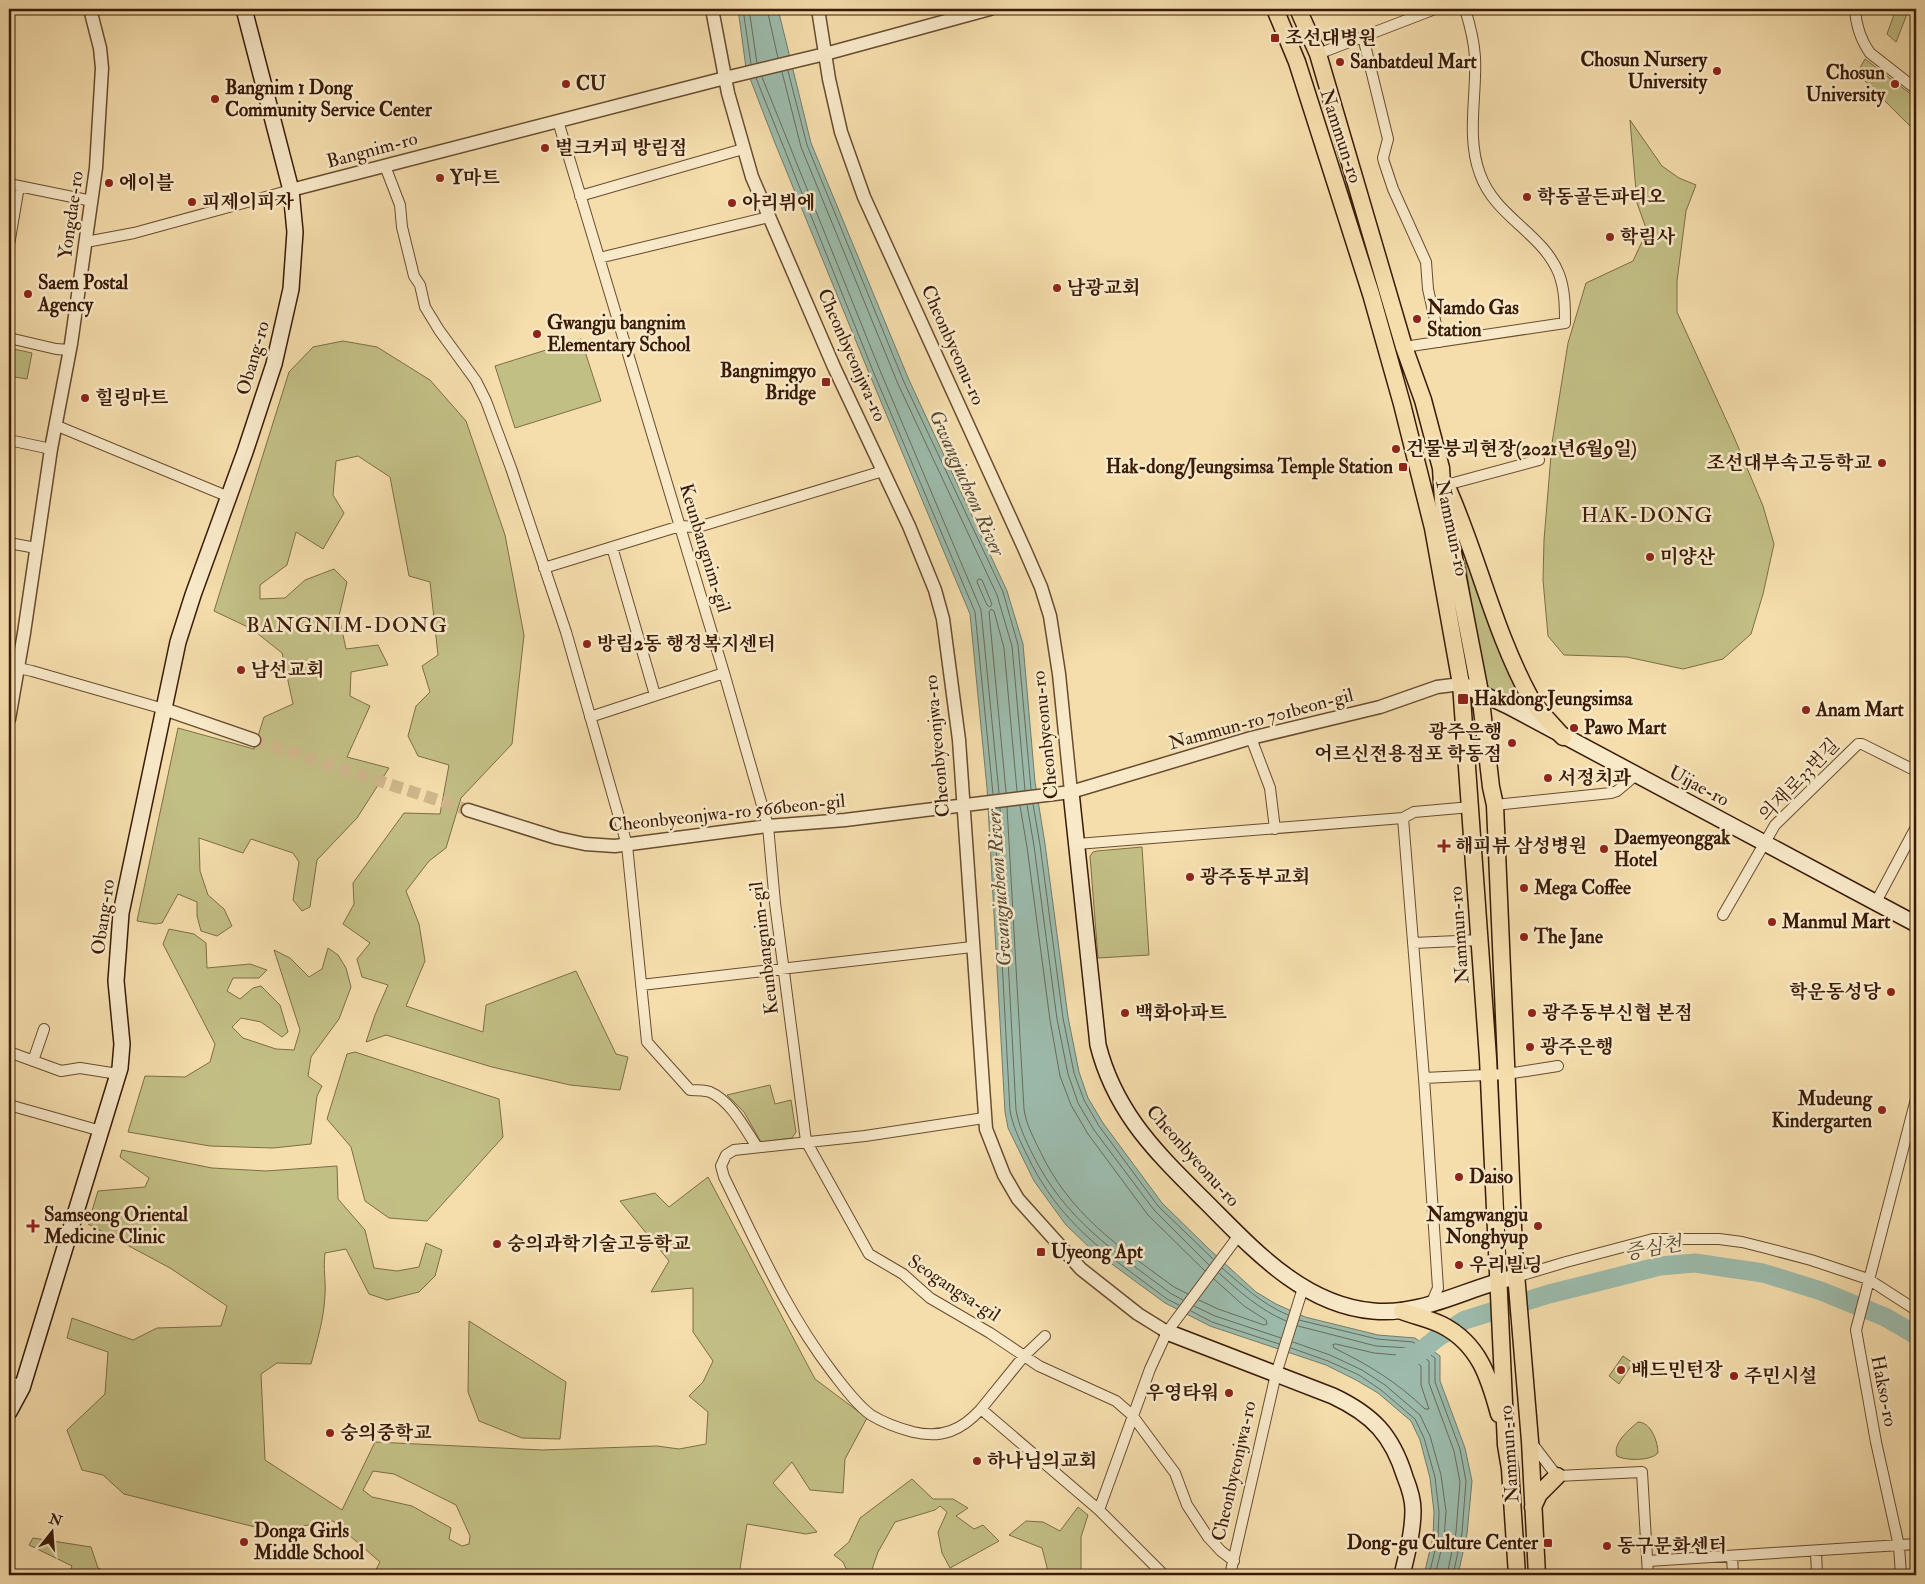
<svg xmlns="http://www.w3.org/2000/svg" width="1925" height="1584" font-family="'IM FELL Double Pica','Noto Serif KR',serif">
<rect width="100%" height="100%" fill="#f5ddac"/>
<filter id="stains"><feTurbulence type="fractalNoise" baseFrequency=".004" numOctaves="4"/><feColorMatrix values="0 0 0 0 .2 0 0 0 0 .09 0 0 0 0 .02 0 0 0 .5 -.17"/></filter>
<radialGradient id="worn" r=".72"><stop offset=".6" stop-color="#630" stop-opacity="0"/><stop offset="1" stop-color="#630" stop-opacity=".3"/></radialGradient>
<path fill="#c2bf85" stroke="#7e6d46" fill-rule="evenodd" d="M1895 9H1909L1896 42 1887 34 1895 12Z
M1865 59 1916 98V132L1857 73Z
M1630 120 1662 166 1679 178 1696 185 1686 211 1677 281V312L1734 437 1763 506 1774 544 1763 594 1751 634 1723 659 1683 669 1627 657 1564 655 1548 636 1543 580 1544 540 1552 443 1568 343 1586 283 1633 261 1647 231 1637 203Z
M581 339 601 401 515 428 495 366Z
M343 341 377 347 430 380 466 421 505 535 524 635 512 744 461 798 446 848 429 861 406 891 419 924 425 961 406 1006 483 1032 486 1005 576 971 616 1054 628 1057 620 1090 570 1085 492 1067 386 1035 366 1042 375 1015 388 985 362 977 357 959 370 943 343 924 354 904 353 883 404 813 440 814 449 765 418 756 408 736 416 706 430 692 422 666 438 655 430 582 409 576 390 477 358 456 336 461 333 495 344 513 323 549 296 532 287 565 260 585V599L285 598 305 580 334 569 347 582 339 616 346 649 378 645 388 665 351 672 350 696 370 706 347 757 389 768 357 818 317 860 310 907 302 911 293 900 299 862 293 853 251 839 243 853 199 838 200 871 208 895 224 909 232 926 217 936 201 931 197 916V902L178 894 162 923 155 924 137 921 178 728 254 749 264 717 293 704 282 653 252 629 214 611 289 372 313 347Z
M9 348 32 353 27 379 9 376Z
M1465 560 1487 610 1547 726 1489 692 1483 683Z
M1142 847 1149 955 1098 958 1090 856 1093 852 1097 851Z
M169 929 194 934 206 943 207 968 250 964 267 970 259 978H233L227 991 240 999 253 988 261 986 280 1005 288 1032 282 1037 261 1022 241 1018 232 1027 243 1038 276 1049 294 1050 300 1030 274 950 290 958 309 977 322 969 328 948 338 955 346 968 351 987 339 1019 311 1057 308 1076 322 1086 317 1096 311 1144 273 1148 210 1146 128 1132 145 1076 185 1077 210 1062 215 1044 163 944Z
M355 1052 499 1099 503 1137 427 1221 389 1218 365 1201 351 1147 327 1119 347 1054Z
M770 1085 775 1104 791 1100 796 1132 792 1138 761 1142 744 1112 727 1095Z
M122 1150 212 1168 266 1171 337 1166 338 1199 365 1230 374 1268 397 1271 419 1267 426 1243 442 1250 435 1276 419 1292 387 1300 369 1294 346 1249 325 1253C323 1269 326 1281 325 1295 324 1319 317 1341 311 1364L277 1363 261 1374 265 1460 342 1510 375 1442 542 1450 657 1446 679 1449 706 1444 708 1412 689 1396 703 1382 713 1361 693 1332V1288L651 1292 669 1261 620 1201 655 1193 669 1207 708 1177 815 1379 867 1418 845 1459 843 1493 810 1490 792 1462 773 1483 817 1532 806 1534 747 1524 739 1575H373L380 1562 333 1521 271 1531 124 1494 103 1475 82 1470 67 1430 105 1394 108 1352 67 1338 72 1318 133 1340 157 1328 221 1326 227 1306 170 1268 88 1224 98 1191 145 1187 149 1178 120 1157ZM373 1471 394 1474 456 1505 470 1536 469 1544 462 1546 449 1539 451 1528 412 1506 372 1497 363 1490Z
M469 1321 566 1382 560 1439 522 1438 479 1421 468 1392Z
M1623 1356 1633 1363 1619 1384 1609 1376Z
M1638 1422C1651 1422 1658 1442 1658 1453 1651 1461 1626 1461 1617 1456 1612 1443 1630 1429 1638 1422Z
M912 1479 933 1499H953L968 1508 956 1516 974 1529 983 1525 999 1541 950 1568 942 1553 938 1532 947 1512 940 1506 935 1510 895 1522 878 1552 870 1575H849L843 1562 834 1555 849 1542 860 1518Z
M1078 1507 1088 1515 1081 1537V1575H1049L1042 1548 1009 1535 1026 1521 1043 1522 1060 1531Z
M33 1538 91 1547 98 1568 110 1573 109 1575H69L72 1566 29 1545Z"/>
<path fill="#9cbbac" stroke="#747b6a" d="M738 9H778L811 143 909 380 1007 591 1023 644 1035 782 1045 844 1068 1017 1079 1072 1088 1098 1103 1123 1162 1203 1209 1249 1256 1292 1276 1304 1305 1317 1378 1335 1415 1338 1440 1356V1381L1465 1448 1472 1481 1467 1534 1458 1575H1424L1433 1537 1434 1512 1430 1478 1420 1440 1411 1421 1378 1393 1356 1380 1326 1365 1210 1326 1165 1303 1090 1248 1066 1225 1034 1181 1008 1128 1005 1112 987 788 970 614 869 373 775 143 746 68Z"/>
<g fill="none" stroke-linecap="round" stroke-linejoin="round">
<path stroke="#6a6b5a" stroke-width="1" d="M743 9 751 64
M749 9 757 63
M767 9 778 58
M788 71 807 145 904 382 1003 592 1018 645 1031 789
M782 72 801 147 898 384 997 595 1012 646 1025 790
M762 77 879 368 981 610 999 793
M756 78 873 371 975 612 993 794
M979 579 982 580 992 604 990 607 987 605 977 582Z
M1006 792 989 612 991 609 994 611 1004 648 1017 791
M1033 804 1040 845 1063 1018 1074 1073 1084 1100 1099 1126 1158 1206 1213 1259
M1027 805 1034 846 1057 1019 1068 1074 1078 1103 1094 1130 1154 1210 1209 1265
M1020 806 1027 847 1050 1020 1060 1076 1071 1105 1088 1134 1148 1215 1205 1271
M1007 807 1024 1109C1026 1123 1032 1135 1039 1149 1070 1215 1117 1245 1174 1287L1188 1294
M1000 808 1016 1110C1019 1126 1025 1139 1032 1153 1065 1220 1113 1250 1170 1293L1183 1300
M994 809 1010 1111C1013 1126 1019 1139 1026 1153 1059 1224 1107 1254 1167 1299L1179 1305
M1222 1268C1243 1286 1262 1304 1288 1315
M1219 1273C1240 1292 1260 1310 1286 1321
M1199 1300 1218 1309 1264 1325 1267 1324 1266 1320 1244 1306 1214 1279
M1194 1306 1215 1316 1281 1338
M1191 1311 1212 1322 1279 1344
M1299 1320 1377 1339 1413 1342 1435 1358V1382L1460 1449 1466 1481 1462 1533 1453 1575
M1298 1326 1376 1346 1411 1348 1429 1361V1383L1454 1451 1460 1482 1456 1532 1447 1575
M1293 1342 1330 1355 1362 1370 1385 1385 1420 1415 1430 1436 1441 1475 1446 1511 1444 1539 1435 1575
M1336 1344 1374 1353 1408 1356 1421 1366V1385L1429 1409H1425C1397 1382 1369 1365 1334 1348L1333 1345Z
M1291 1348 1328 1361 1359 1375 1381 1390 1415 1419 1424 1438 1435 1477 1439 1512 1438 1538 1429 1575"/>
<path stroke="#9cbbac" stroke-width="19" d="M1405 1357 1416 1355 1437 1338 1465 1320 1549 1294 1617 1277 1660 1266 1695 1263 1763 1273 1821 1291 1885 1317 1916 1335"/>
<path stroke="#cfb68b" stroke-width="12" stroke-dasharray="12 6" stroke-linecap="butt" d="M254 740 468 810"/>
<g stroke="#684c30" stroke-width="12">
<path id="minor" d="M1855 9C1856 25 1860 39 1870 53L1916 89
M1363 37 1388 139 1383 158 1384 162 1393 189 1426 262 1428 289 1440 342
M1318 54 1435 9
M558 121 724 673 768 826 775 903 806 1141 869 1254 903 1274 930 1298 990 1333 1039 1366 1116 1401 1132 1415 1175 1473 1187 1505 1208 1537 1221 1551 1234 1561
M385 166 400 205 402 227 414 276 420 285 425 307 439 330 476 381 486 401 511 468 566 632 627 845 647 1042 690 1090C697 1090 704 1090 710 1092 731 1101 745 1129 757 1147
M9 184 92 201
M580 196 743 149
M86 242 134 233 291 190
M9 245 19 186
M599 258 769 217
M9 338 56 349 70 350
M1404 347 1565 323C1565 307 1565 290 1559 274 1543 233 1495 217 1480 174 1466 137 1477 95 1475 57 1474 40 1470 25 1465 9
M55 425 229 497
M9 440 51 449
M1446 485 1539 460
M9 543 36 548
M612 547 655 695
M544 568 680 526 698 527 883 471
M18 668 32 671 164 709
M590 717 724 673
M1251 738 1270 788 1275 829
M1495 805 1611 793 1617 791 1636 775
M1403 818 1424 1078 1507 1074 1558 1066
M1077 844 1403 818 1414 812 1471 807
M1876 902 1916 827
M1723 915 1775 825 1858 744H1862L1916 771
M1413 943 1480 940
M641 985 972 947
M9 1052 61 1071 80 1068 118 1074
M33 1061 44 1029
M1424 1078 1438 1288 1431 1304
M9 1105 101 1131
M984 1118 865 1136 734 1150 726 1155 721 1166 724 1177C757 1244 787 1313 833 1373 844 1387 856 1404 871 1415 884 1423 898 1428 913 1432 942 1439 962 1430 981 1409L1099 1510 1164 1575
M1516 1277 1566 1262 1653 1239H1719L1742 1242 1766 1248 1811 1260 1868 1279 1916 1310
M9 1380 22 1388
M981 1409 1024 1356 1045 1336
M1531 1442 1557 1476 1642 1472 1648 1575
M1099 1510 1150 1369 1167 1332 1239 1235
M1816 1551 1817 1575
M1732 1556 1733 1575
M1648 1561 1916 1544
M1230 1575 1276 1374 1303 1288
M1901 1575 1899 1546 1876 1442 1856 1330 1916 1099"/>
</g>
<g stroke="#684c30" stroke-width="15">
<path id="tertiary" d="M712 9 728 93 752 177 834 367 909 526 935 590 943 619 959 740 986 1129 1004 1175 1018 1199 1081 1269 1138 1314 1167 1332
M818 9 829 79 841 132 864 197 1024 548 1041 587 1050 616 1059 674 1071 792
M291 190 725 78 825 54 990 9
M164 709 254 740
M9 719 24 633 51 449 71 344 96 168 102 68 100 48 90 9
M468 810 557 838 585 844 615 846 768 826 845 820 1071 792 1251 738 1380 707 1437 687 1461 684"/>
</g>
<g stroke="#391b07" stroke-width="18">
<path id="secondary" d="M1461 684 1508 706 1916 924
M1071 792 1098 1045C1105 1073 1118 1100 1135 1124 1155 1152 1181 1177 1206 1202 1253 1249 1303 1305 1373 1311 1423 1316 1468 1287 1516 1277
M1167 1332 1333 1396C1373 1415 1392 1435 1405 1477 1409 1487 1413 1499 1413 1510 1413 1532 1407 1554 1402 1575
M9 1412 22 1388 120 1068 122 1044 116 981 121 913 178 642 193 595 245 452 274 364 291 289 295 232 291 190 244 9"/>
</g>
<g stroke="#391b07" stroke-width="19">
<path id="primary" d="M1275 9 1297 62 1371 294 1402 404 1433 528 1461 684 1488 1058 1506 1445 1510 1469 1517 1575
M1298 9 1318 54 1404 347 1423 400 1441 468 1443 501 1480 692 1491 787 1495 805 1514 1250 1530 1441 1537 1575
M1447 487C1478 556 1494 632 1531 699 1539 712 1553 725 1563 737
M1402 1311C1415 1316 1430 1319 1442 1325 1479 1344 1489 1377 1499 1414
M1533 1507 1539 1494 1557 1476"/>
</g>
<use href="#minor" stroke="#f8e9c9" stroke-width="10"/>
<use href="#tertiary" stroke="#f8e9c9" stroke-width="12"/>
<use href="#secondary" stroke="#f8e9c9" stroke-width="15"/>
<use href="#primary" stroke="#f5ddac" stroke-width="16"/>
</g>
<g fill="#8f2418" stroke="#f8e9c9" stroke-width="2">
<rect x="1270" y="33" width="10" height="10" rx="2.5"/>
<circle cx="1340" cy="62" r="5"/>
<circle cx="1717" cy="71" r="5"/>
<circle cx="566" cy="84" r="5"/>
<circle cx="1895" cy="84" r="5"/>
<circle cx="215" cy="99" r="5"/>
<circle cx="545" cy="148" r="5"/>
<circle cx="440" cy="178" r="5"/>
<circle cx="109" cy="183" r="5"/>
<circle cx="1527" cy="197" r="5"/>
<circle cx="192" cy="202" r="5"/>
<circle cx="732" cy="203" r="5"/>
<circle cx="1610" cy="237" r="5"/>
<circle cx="1057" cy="288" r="5"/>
<circle cx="28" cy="294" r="5"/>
<circle cx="1417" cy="319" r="5"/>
<circle cx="537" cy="334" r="5"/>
<rect x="821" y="377" width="10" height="10" rx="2.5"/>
<circle cx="85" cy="398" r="5"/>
<circle cx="1396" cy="449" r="5"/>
<circle cx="1882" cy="463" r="5"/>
<rect x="1398" y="462" width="10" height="10" rx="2.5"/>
<circle cx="1650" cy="557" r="5"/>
<circle cx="587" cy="644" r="5"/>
<circle cx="241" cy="670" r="5"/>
<rect x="1457" y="693" width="12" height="12" rx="2.5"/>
<circle cx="1806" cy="710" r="5"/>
<circle cx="1574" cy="728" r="5"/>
<circle cx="1512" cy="743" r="5"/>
<circle cx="1548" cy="778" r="5"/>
<path d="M1441.5 838.5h5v5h5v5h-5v5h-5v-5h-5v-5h5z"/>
<circle cx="1604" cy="849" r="5"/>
<circle cx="1190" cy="877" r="5"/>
<circle cx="1524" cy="888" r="5"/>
<circle cx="1772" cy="922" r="5"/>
<circle cx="1524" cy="937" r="5"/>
<circle cx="1891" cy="992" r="5"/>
<circle cx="1125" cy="1013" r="5"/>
<circle cx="1532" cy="1013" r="5"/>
<circle cx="1530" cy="1047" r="5"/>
<circle cx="1882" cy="1110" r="5"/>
<circle cx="1459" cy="1177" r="5"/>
<path d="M30.5 1218.5h5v5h5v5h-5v5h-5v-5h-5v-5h5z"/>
<circle cx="1538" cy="1226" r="5"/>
<circle cx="497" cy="1244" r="5"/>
<rect x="1036" y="1247" width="10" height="10" rx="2.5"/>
<circle cx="1459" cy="1265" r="5"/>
<circle cx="1621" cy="1370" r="5"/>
<circle cx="1734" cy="1376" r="5"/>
<circle cx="1229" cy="1393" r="5"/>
<circle cx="330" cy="1433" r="5"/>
<circle cx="977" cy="1461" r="5"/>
<circle cx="244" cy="1542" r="5"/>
<rect x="1543" y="1538" width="10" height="10" rx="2.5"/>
<circle cx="1607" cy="1546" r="5"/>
</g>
<g text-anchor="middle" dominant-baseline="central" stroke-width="5" stroke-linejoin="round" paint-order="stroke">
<g font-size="19" font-weight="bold" fill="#391b07" stroke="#f8e9c9" text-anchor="start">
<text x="1285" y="38">조선대병원</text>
<text x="1707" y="60" text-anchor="end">Chosun Nursery<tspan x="1707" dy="22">University</tspan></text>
<text x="1350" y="62">Sanbatdeul Mart</text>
<text x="1885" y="73" text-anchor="end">Chosun<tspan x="1885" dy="22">University</tspan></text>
<text x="576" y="84">CU</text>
<text x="225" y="88">Bangnim 1 Dong<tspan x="225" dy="22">Community Service Center</tspan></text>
<text x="555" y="148">벌크커피 방림점</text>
<text x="450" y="178">Y마트</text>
<text x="119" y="183">에이블</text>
<text x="1537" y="197">학동골든파티오</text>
<text x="202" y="202">피제이피자</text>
<text x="742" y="203">아리뷔에</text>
<text x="1620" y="237">학림사</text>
<text x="38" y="283">Saem Postal<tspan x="38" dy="22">Agency</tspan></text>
<text x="1067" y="288">남광교회</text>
<text x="1427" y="308">Namdo Gas<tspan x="1427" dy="22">Station</tspan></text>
<text x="547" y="323">Gwangju bangnim<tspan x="547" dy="22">Elementary School</tspan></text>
<text x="816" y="371" text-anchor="end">Bangnimgyo<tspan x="816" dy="22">Bridge</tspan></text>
<text x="95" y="398">힐링마트</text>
<text x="1406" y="449">건물붕괴현장(2021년6월9일)</text>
<text x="1872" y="463" text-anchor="end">조선대부속고등학교</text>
<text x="1393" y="467" text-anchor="end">Hak-dong/Jeungsimsa Temple Station</text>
<text x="1660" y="557">미양산</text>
<text x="597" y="644">방림2동 행정복지센터</text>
<text x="251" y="670">남선교회</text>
<text x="1474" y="699">Hakdong·Jeungsimsa</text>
<text x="1816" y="710">Anam Mart</text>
<text x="1584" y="728">Pawo Mart</text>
<text x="1502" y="732" text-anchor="end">광주은행<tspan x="1502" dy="22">어르신전용점포 학동점</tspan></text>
<text x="1558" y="778">서정치과</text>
<text x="1614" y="838">Daemyeonggak<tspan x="1614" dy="22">Hotel</tspan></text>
<text x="1455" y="846">해피뷰 삼성병원</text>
<text x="1200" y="877">광주동부교회</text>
<text x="1534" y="888">Mega Coffee</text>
<text x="1782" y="922">Manmul Mart</text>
<text x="1534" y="937">The Jane</text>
<text x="1881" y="992" text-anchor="end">학운동성당</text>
<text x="1135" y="1013">백화아파트</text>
<text x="1542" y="1013">광주동부신협 본점</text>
<text x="1540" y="1047">광주은행</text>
<text x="1872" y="1099" text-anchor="end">Mudeung<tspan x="1872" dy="22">Kindergarten</tspan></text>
<text x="1469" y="1177">Daiso</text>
<text x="44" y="1215">Samseong Oriental<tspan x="44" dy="22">Medicine Clinic</tspan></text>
<text x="1528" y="1215" text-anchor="end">Namgwangju<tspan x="1528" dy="22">Nonghyup</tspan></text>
<text x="507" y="1244">숭의과학기술고등학교</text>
<text x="1051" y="1252">Uyeong Apt</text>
<text x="1469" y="1265">우리빌딩</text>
<text x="1631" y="1370">배드민턴장</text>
<text x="1744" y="1376">주민시설</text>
<text x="1219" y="1393" text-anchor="end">우영타워</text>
<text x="340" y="1433">숭의중학교</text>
<text x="987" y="1461">하나님의교회</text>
<text x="254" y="1531">Donga Girls<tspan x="254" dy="22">Middle School</tspan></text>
<text x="1538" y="1543" text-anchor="end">Dong-gu Culture Center</text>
<text x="1617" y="1546">동구문화센터</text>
</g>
<g font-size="19" fill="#391b07" stroke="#f8e9c9">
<text transform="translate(1341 136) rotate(72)">Nammun-ro</text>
<text transform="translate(372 150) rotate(-15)">Bangnim-ro</text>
<text transform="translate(71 215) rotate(-82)">Yongdae-ro</text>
<text transform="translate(953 345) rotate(66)">Cheonbyeonu-ro</text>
<text transform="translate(852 355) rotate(66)">Cheonbyeonjwa-ro</text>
<text transform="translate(253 358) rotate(-74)">Obang-ro</text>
<text transform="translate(1452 528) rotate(78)">Nammun-ro</text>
<text transform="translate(705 548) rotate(73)">Keunbangnim-gil</text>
<text transform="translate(1261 719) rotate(-15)">Nammun-ro 701beon-gil</text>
<text transform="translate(1045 735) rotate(-96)">Cheonbyeonu-ro</text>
<text transform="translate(937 746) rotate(-95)">Cheonbyeonjwa-ro</text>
<text transform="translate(1799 780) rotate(-46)">의재로33번길</text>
<text transform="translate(1699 786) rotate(28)">Uijae-ro</text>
<text transform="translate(727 813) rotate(-6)">Cheonbyeonjwa-ro 566beon-gil</text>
<text transform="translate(103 917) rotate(-82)">Obang-ro</text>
<text transform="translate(1459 935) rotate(-94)">Nammun-ro</text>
<text transform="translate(764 948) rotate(-97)">Keunbangnim-gil</text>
<text transform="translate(1193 1156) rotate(48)">Cheonbyeonu-ro</text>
<text transform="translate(954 1288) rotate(33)">Seogangsa-gil</text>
<text transform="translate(1884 1391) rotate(79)">Hakso-ro</text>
<text transform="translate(1509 1454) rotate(-94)">Nammun-ro</text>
<text transform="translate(1234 1471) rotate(-77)">Cheonbyeonjwa-ro</text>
</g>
<g font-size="20" font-style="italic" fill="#574b39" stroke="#f8e9c9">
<text transform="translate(967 483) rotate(66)">Gwangjucheon River</text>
<text transform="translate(999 888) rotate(-94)">Gwangjucheon River</text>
<text transform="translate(1653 1248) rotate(-10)">증심천</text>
</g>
<g font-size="21" letter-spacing="1" fill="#391b07" stroke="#f8e9c9">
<text x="1647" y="515">HAK-DONG</text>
<text x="347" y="625">BANGNIM-DONG</text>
</g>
</g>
<rect width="1925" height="1584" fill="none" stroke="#f5ddac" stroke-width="30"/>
<rect x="10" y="10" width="1905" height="1564" fill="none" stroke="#391b07" stroke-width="2.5"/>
<rect x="15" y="15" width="1895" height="1554" fill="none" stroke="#391b07"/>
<g transform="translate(52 1532) rotate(17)" stroke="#f8e9c9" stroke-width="4" paint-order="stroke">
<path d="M0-4L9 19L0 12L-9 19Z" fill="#391b07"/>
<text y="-8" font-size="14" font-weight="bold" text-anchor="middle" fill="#391b07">N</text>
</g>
<rect width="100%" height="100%" filter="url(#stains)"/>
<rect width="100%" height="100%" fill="url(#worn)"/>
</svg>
